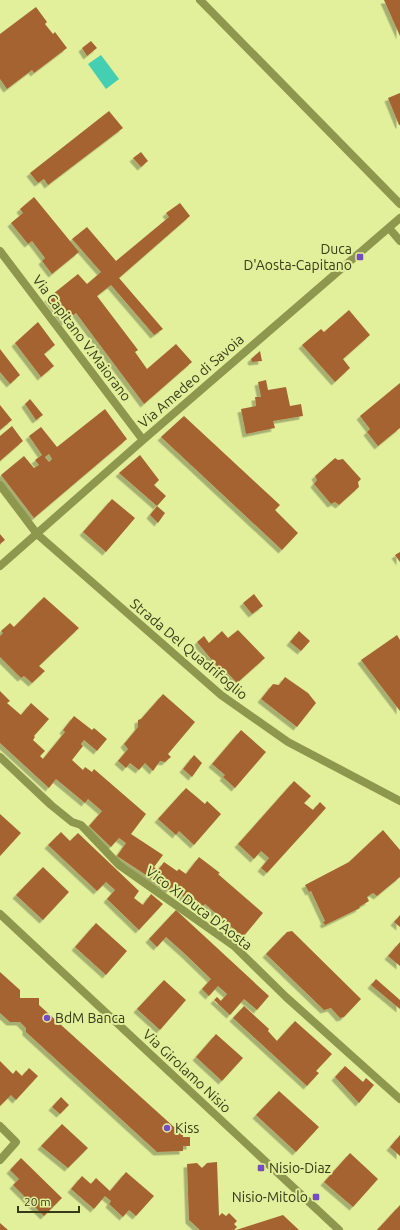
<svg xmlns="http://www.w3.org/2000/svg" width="400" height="1230" font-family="Ubuntu,sans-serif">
<defs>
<filter id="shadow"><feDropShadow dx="-3.5" dy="3.5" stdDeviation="0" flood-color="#0004"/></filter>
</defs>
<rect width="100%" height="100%" fill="#e2ef9b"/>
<path fill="#44cfb2" d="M101 55 119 79 106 89 88 64Z"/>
<path fill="#a56432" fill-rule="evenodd" filter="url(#shadow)" d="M384 0H400V36Z
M36 7 47 22 45 24 53 34 55 32 67 48 34 73 32 70 7 89 0 79V34Z
M91 41 97 48 87 56 82 48Z
M400 93V125H399L388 98Z
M109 111 123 128 48 185 44 179 38 183 30 173Z
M141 152 148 161 141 167 133 158Z
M34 197 79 252 52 274 42 261 45 258 32 241 28 244 11 223 23 213 20 209Z
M180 203 190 216 119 278 163 329 154 335 111 285 97 296 138 350 135 352 147 369 176 344 192 362 144 404 76 313 65 322 48 298 78 274 87 284 101 272 72 239 87 227 116 261 169 217 166 213Z
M349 310 370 335 343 359 350 368 335 382 302 345 321 329 324 332Z
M38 322 55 345 44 354 54 366 41 377 15 343Z
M0 349 20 375 10 384 0 372Z
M260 351 262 361 252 362 251 359Z
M266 380 268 390 286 387 290 406 301 404 303 416 273 421 275 428 246 434 241 409 256 406 255 397H261L258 382Z
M400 383V428L378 446 367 432 370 429 360 416Z
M30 399 43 415 36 420 25 404Z
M0 405 12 420 0 430Z
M105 409 127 439 34 518 1 475 24 456 34 468 39 465 35 460 42 455 29 436 41 427 57 447ZM49 454 52 459 49 462 45 457Z
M184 416 280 505 275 510 298 533 282 550 161 437Z
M12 426 23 441 0 461V436Z
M140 455 159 480 154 485 166 496 157 506 119 473Z
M335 458 338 460 343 459 361 479 358 482 359 487 339 505 335 502 331 504 314 484 317 480 315 476Z
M112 499 135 518 106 552 83 532Z
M157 506 165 513 158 523 150 515Z
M0 534 5 540 0 544Z
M400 552V562L395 555Z
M254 594 263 606 252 614 243 603Z
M44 597 79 628 39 666 45 671 32 683 24 676 21 678 0 657V636L3 633 1 631 10 623 14 627Z
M238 630 265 658 237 683 224 669 221 671 197 642 204 636 209 643 222 631 228 638Z
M299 631 310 641 301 651 290 642Z
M397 635 400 640V711L361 660Z
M285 677 308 693 316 703 297 727 261 699 273 684 279 685Z
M0 691 10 701 7 703 21 715 31 703 49 719 34 736 35 737 33 740 45 751 40 756 43 759 65 732 63 730 74 716 92 730 94 728 107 739 97 751 84 740 81 744 83 746 72 760 83 770 85 767 92 772 94 769 146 814 131 834 163 855 154 867 158 870 164 862 177 871 179 869 186 874 199 857 220 873 218 874 263 913 243 937 205 904 203 906 196 900 193 903 182 896 185 892 175 884 169 890 117 856 126 843 119 838 111 847 89 826 102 811 88 799 85 803 56 779 49 788 0 743Z
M163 694 195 722 168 754 171 757 165 762 160 761 153 771 145 763 139 770 130 763 126 768 118 761 128 749 124 744 138 727V720L141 719Z
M241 730 266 752 235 788 223 777 225 775 212 764Z
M194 755 202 763 192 777 183 769Z
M294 781 311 796 304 803 313 810 320 802 326 808 267 873 261 868 269 858 261 851 254 859 238 844Z
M186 788 205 804 207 801 221 814 194 845 179 831 176 835 158 819Z
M0 814 21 833 0 856Z
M383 830 400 850V877L377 896 373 893 367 897 369 901 359 907 360 908 325 925 323 922 325 921 311 891 309 892 305 885 349 862Z
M61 832 70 841 78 833 139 891 134 898 143 905 151 894 163 904 139 930 107 899 115 890 106 882 97 891 48 845Z
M43 867 69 892 43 920 16 895Z
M176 910 269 996 257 1010 244 999 230 1015 214 1000 217 997 221 1001 227 994 218 986 209 996 202 989 211 979 184 953 166 937 157 947 149 939Z
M400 915V927L394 922Z
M96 923 127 951 106 975 75 947Z
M292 931 361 999 344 1017 340 1018 331 1008 324 1010 266 954 287 932Z
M400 942V966L388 956Z
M0 972 20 990V998H39V1005L174 1127H182L183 1137H190V1146H183V1151L157 1152 26 1032V1028L20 1022H10L0 1013Z
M376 979 400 1000V1009L371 985Z
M164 980 186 1000 160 1030 137 1009Z
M244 1006 269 1029 268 1031 277 1041 295 1021 332 1054 316 1071 319 1073 307 1086 233 1018Z
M216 1034 243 1058 222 1081 196 1057Z
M0 1061 13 1074 16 1070 22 1076 29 1068 38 1076 16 1100 11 1095 0 1106Z
M345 1066 363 1082 366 1078 374 1085 359 1103 335 1077Z
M279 1091 319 1127 296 1152 256 1115Z
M61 1097 69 1105 60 1114 52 1107Z
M62 1124 88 1148 68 1168 41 1146Z
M400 1135V1156L390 1147Z
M350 1153 378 1179 353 1207 324 1182Z
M21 1158 62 1198 44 1216 13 1185 19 1179 10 1170Z
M217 1162 219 1216 222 1213 226 1216 229 1213 237 1221 234 1224 237 1227 234 1230H200L189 1220 187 1164 197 1163 202 1168 207 1163Z
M126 1172 154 1196 136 1216 129 1210 123 1217 109 1204 111 1201 105 1196 94 1209 71 1189 82 1176 91 1184 96 1178 110 1191Z
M400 1205V1230H377Z
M283 1215 299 1230H236Z
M0 1223 8 1230H0Z"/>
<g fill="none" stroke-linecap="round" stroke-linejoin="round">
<path stroke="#8d974e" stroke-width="8" d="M200 0 400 204
M389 228 400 241
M0 251 143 440
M0 485 37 534 221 695 288 742 400 801
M0 566 143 440 400 218
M0 757 51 805 72 822 81 825 119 865 234 946 286 997 400 1099
M0 914 339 1230
M0 1126 16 1142 0 1160"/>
</g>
<g fill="#764cc4" stroke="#e2ef9b" stroke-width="1.5">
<rect x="356" y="253" width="8" height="8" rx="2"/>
<circle cx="47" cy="1018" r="4"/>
<circle cx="167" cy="1128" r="4"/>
<rect x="257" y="1164" width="8" height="8" rx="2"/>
<rect x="312" y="1193" width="8" height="8" rx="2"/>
</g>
<g text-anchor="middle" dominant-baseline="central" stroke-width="4" stroke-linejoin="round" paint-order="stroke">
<g font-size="14" fill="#363a18" stroke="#e2ef9b" text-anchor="start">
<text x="352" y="249" text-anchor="end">Duca<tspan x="352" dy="16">D'Aosta-Capitano</tspan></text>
<text x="55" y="1018">BdM Banca</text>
<text x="175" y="1128">Kiss</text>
<text x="269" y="1168">Nisio-Diaz</text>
<text x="308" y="1197" text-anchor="end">Nisio-Mitolo</text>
</g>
<g font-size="14" fill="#363a18" stroke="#e2ef9b">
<text transform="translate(82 338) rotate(53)">Via Capitano V.Maiorano</text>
<text transform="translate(191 381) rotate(-41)">Via Amedeo di Savoia</text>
<text transform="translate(189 649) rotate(40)">Strada Del Quadrifoglio</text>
<text transform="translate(199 908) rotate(37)">Vico XI Duca D'Aosta</text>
<text transform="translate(187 1071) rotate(43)">Via Girolamo Nisio</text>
</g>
</g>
<path d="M18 1206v6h61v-6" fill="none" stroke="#363a18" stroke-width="2"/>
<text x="24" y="1206" font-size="12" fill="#363a18" stroke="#e2ef9b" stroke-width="3" paint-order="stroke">20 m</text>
</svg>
